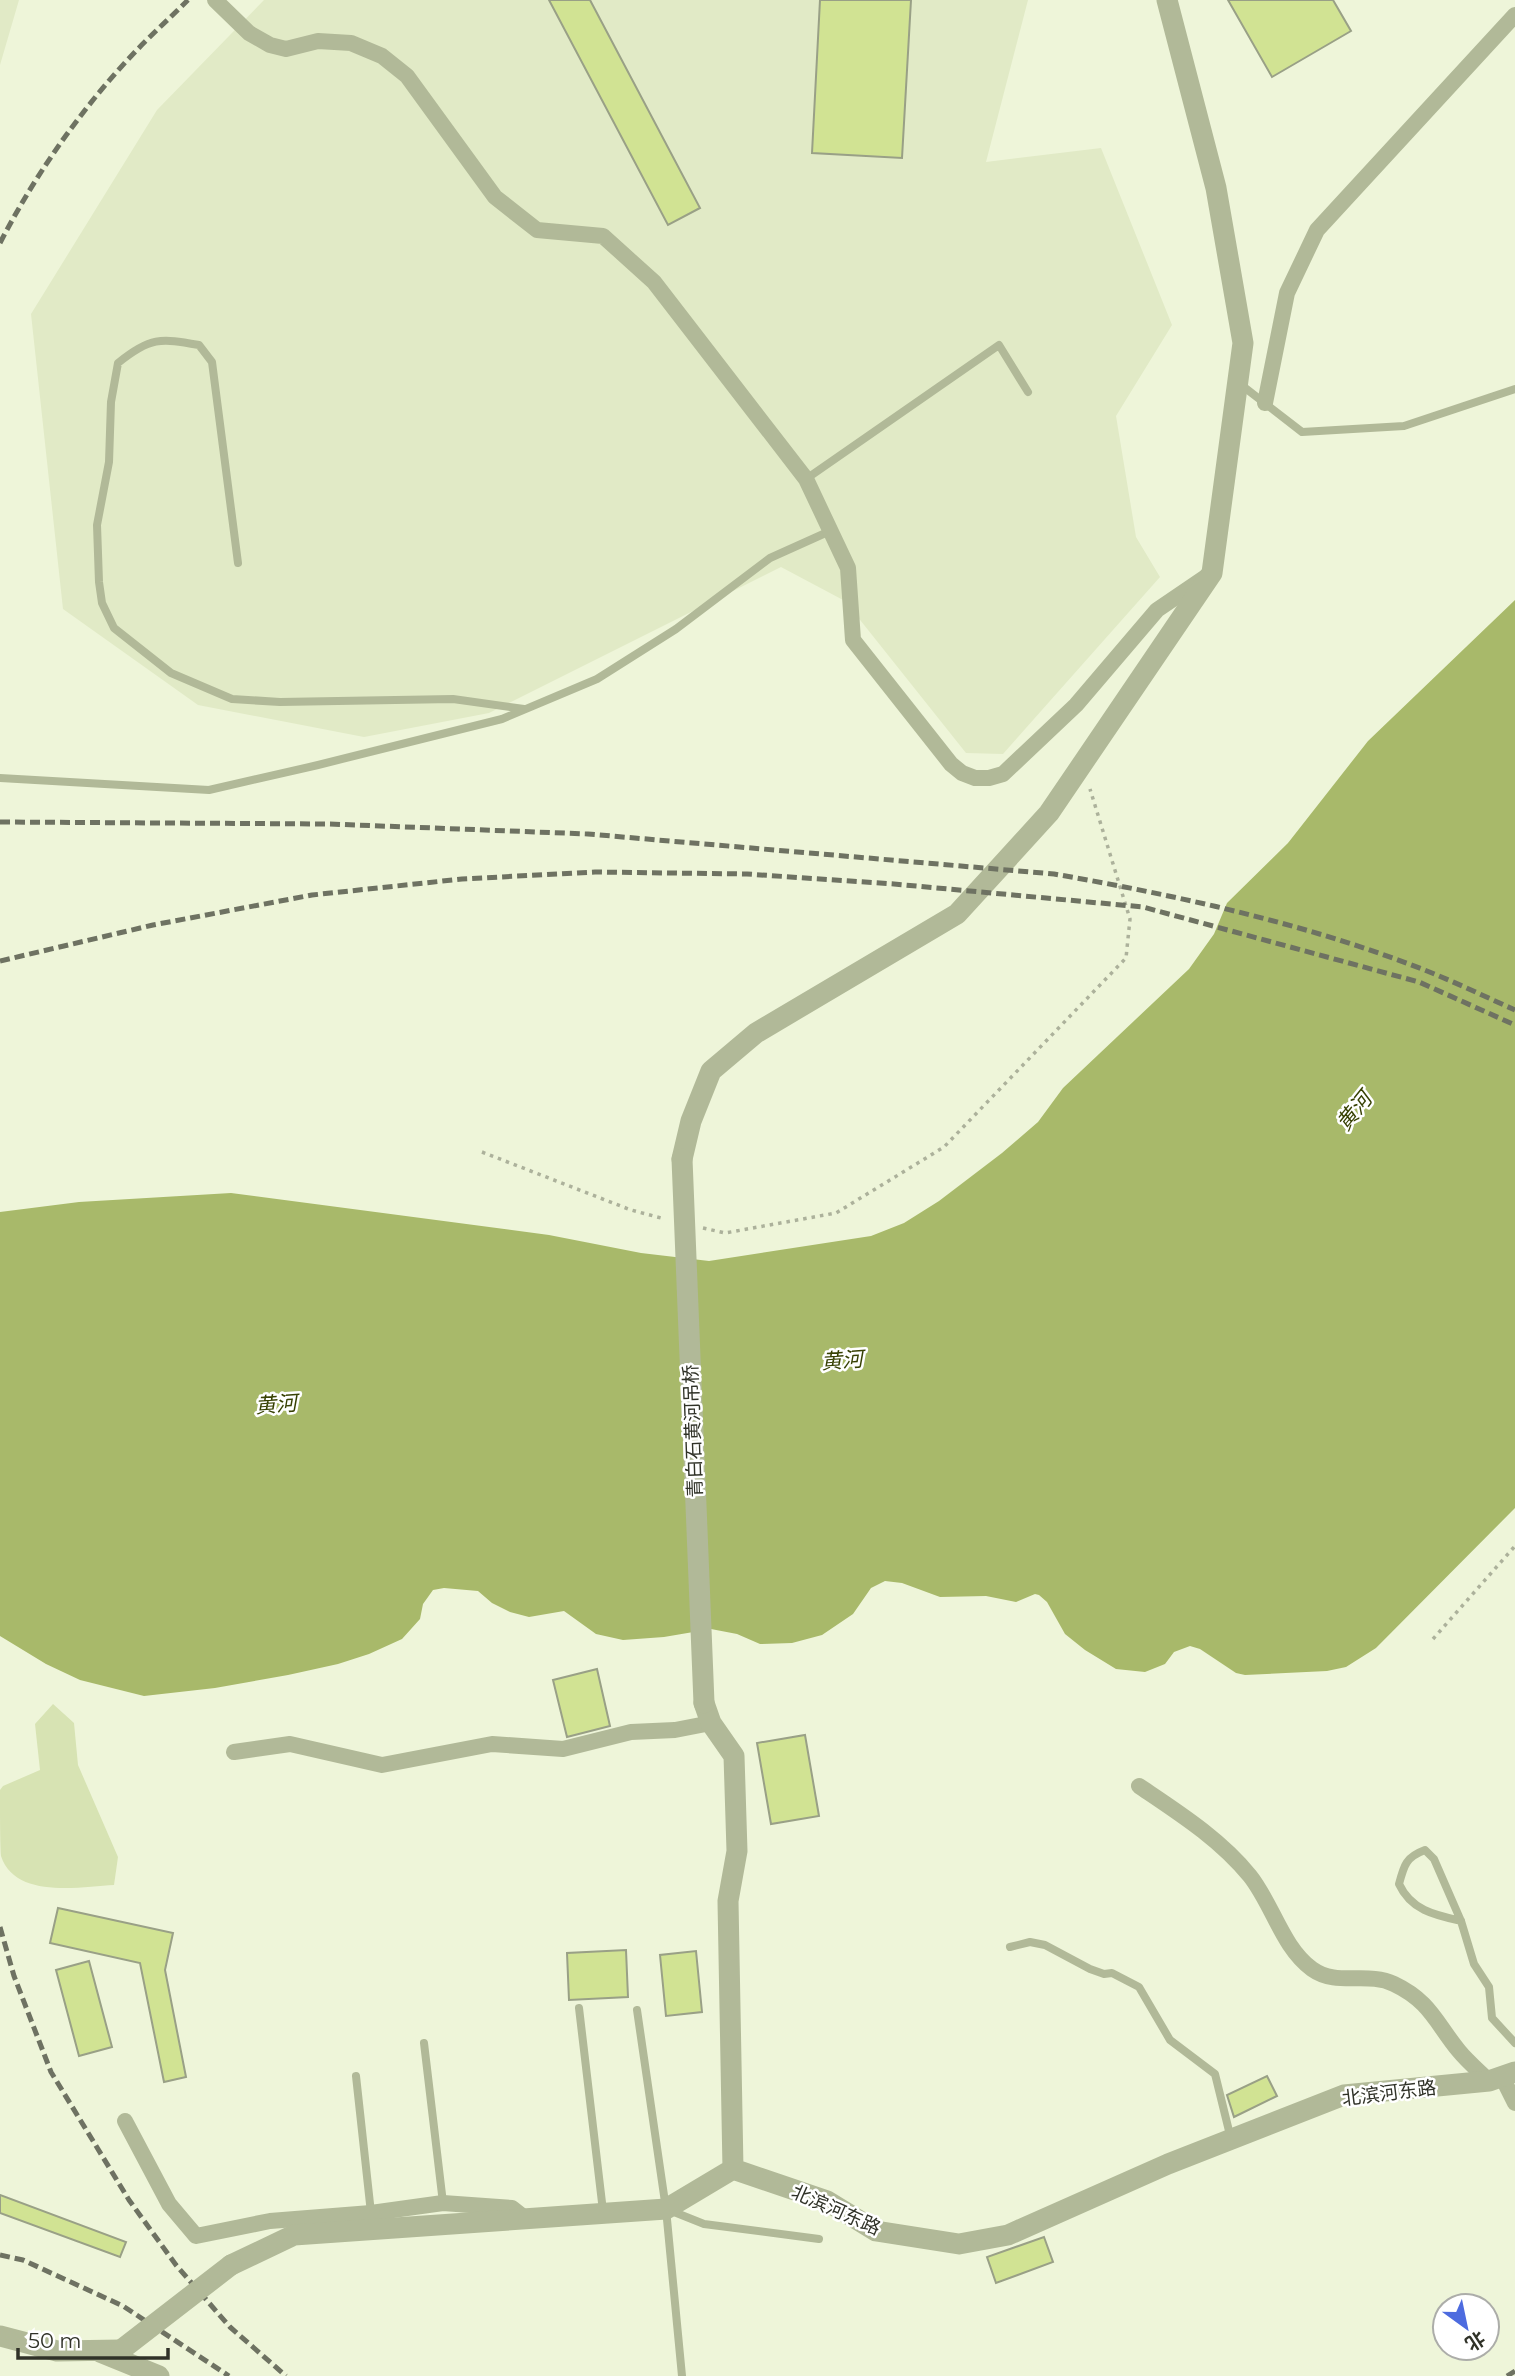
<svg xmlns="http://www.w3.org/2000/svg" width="1515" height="2376" font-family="Montserrat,'Noto Sans SC',sans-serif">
<rect width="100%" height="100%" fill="#eef5d9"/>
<path fill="#e1eac6" d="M0 0H19L0 65Z
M264 0H1028L986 162 1101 148 1172 325 1116 416 1136 537 1160 577 1003 754 966 753 845 601 781 567 489 713 364 737 198 705 63 609 31 314 157 110Z"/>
<path fill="#d7e3b3" d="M53 1704 74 1723 78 1765 118 1857 114 1885C79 1887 15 1899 1 1856 0 1842 0 1806 0 1790L3 1786 40 1770 35 1724Z"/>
<path fill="#a8b96a" d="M1515 600V1508L1376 1648 1346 1667 1327 1671 1245 1675 1236 1673 1200 1649 1190 1646 1174 1652 1165 1664 1145 1672 1116 1669 1085 1650 1065 1634 1047 1602 1039 1595 1035 1594 1016 1602 986 1596 940 1597 902 1583 885 1581 871 1588 853 1614 822 1635 792 1643 760 1644 737 1634 711 1629 664 1637 623 1640 596 1634 564 1611 529 1617 510 1612 492 1603 478 1591 444 1588 433 1590 423 1604 420 1619 402 1639 369 1654 338 1664 288 1675 215 1688 144 1696 80 1680 46 1664 0 1636V1212L79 1202 231 1193 549 1235 641 1253 709 1261 871 1236 904 1223 939 1201 1002 1153 1038 1122 1063 1088 1189 969 1214 934 1227 903 1288 843 1368 741Z"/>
<path fill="#d1e393" stroke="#99a086" stroke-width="2" d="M549 0H590L700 208 668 225Z
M820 0H911L902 158 812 153Z
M1228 0H1333L1351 31 1272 77Z
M597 1669 610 1726 567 1737 553 1680Z
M805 1735 819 1816 771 1824 757 1743Z
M58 1908 173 1933 165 1970 186 2077 164 2082 140 1963 50 1943Z
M626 1950 628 1997 569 2000 567 1953Z
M696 1951 702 2012 666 2016 660 1955Z
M89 1961 112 2047 79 2056 56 1970Z
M1267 2076 1277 2096 1234 2117 1227 2095Z
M0 2195 126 2242 120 2257 0 2213Z
M1044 2237 1053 2262 996 2283 987 2257Z"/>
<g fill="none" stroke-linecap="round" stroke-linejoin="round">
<path stroke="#acb19b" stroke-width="3.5" stroke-dasharray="3.5 5" stroke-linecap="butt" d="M482 1152 631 1210 665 1219
M703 1228 725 1233 836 1213 944 1147 1126 958 1130 919 1090 789
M1433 1639 1515 1546"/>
<path stroke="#b1b998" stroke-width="8" d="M1240 384 1302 432 1404 426 1515 389
M806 479 999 345 1028 392
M238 563 212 362 199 345C160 338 150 337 118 363L111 402 109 462 97 525 99 582 102 603 114 628 171 673 232 699 280 702 453 699 524 709
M0 778 209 790 318 765 502 719 597 679 676 629 770 558 830 531
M1461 1921C1434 1915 1411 1910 1399 1884 1404 1865 1406 1857 1425 1850L1434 1859 1461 1921 1474 1964 1489 1987 1492 2018 1515 2043
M1010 1947 1030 1942 1045 1945 1090 1969 1104 1974 1112 1973 1139 1987 1170 2040 1215 2074 1231 2139
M579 2008 603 2211
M637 2010 666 2209 682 2376
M424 2043 443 2203
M356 2076 371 2213
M669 2210 704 2224 819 2239"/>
<path stroke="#b1b998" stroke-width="16" d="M215 0 249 33 270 45 286 49 318 41 351 43 382 56 407 76 495 197 537 230 603 236 654 282 806 479 848 568 853 640 951 764 962 773 975 778H989L1003 774 1076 705 1157 610 1207 576
M1265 403 1287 293 1317 230 1515 15
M234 1752 290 1744 382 1765 492 1744 563 1749 631 1732 675 1730 711 1723
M1139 1786C1179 1813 1220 1839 1250 1876 1273 1905 1282 1947 1312 1969 1337 1987 1367 1971 1394 1984 1430 2001 1436 2023 1459 2051 1468 2062 1479 2071 1489 2081
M1502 2077 1515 2103
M125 2121 169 2204 196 2236 270 2221 371 2213 443 2203 512 2208 526 2219"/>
<path stroke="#b1b998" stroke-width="21" d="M682 1159 691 1121 711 1071 756 1033 957 914 1049 813 1212 573 1243 343 1216 188 1167 0
M704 1703 711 1723 734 1756 737 1851 728 1901 733 2169
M231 2265 294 2235 666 2209 733 2169 827 2201 876 2231 959 2244 1008 2235 1168 2164 1344 2095 1489 2081 1515 2072
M0 2336 57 2351 121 2350
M100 2352 159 2376"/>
<path stroke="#6e7262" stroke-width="5" stroke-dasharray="10 5" stroke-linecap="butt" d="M0 243C35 175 81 109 134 53 151 35 170 18 188 0
M0 822 330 824 588 834 1054 874C1180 896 1308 924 1427 971 1457 983 1486 997 1515 1010
M0 961 153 925 312 895 462 879 595 872 747 874 894 884 1143 907 1419 982 1515 1025
M0 1927 14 1976 51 2072 129 2200 176 2265 230 2327 286 2376
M0 2255 23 2260 123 2306 229 2376
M1507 2376 1515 2371"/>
<path stroke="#b1b998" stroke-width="21" d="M682 1159 704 1703
M121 2350 231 2265"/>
</g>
<g text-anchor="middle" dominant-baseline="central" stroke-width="5" stroke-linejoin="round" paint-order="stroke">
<g font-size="19" fill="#303228" stroke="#fff">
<text transform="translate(693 1431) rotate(-92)">青白石黄河吊桥</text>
<text transform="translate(1389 2093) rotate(-7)">北滨河东路</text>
<text transform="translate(836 2210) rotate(24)">北滨河东路</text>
</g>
<g font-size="21" font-style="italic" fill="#374103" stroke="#fff">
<text transform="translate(1354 1111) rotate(-51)">黄河</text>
<text transform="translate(842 1360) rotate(-4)">黄河</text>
<text transform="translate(276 1404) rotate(-4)">黄河</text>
</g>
</g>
<g transform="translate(1466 2327) rotate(147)"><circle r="33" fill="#ffffff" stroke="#acada9" stroke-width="2"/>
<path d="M0-5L12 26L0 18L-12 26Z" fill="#4d6bdf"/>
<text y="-10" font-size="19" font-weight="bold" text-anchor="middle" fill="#303228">北</text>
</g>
<path d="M18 2348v10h150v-10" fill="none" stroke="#303228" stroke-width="3.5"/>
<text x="28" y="2348" font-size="21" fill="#303228" stroke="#ffffff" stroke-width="5" paint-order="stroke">50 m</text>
</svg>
